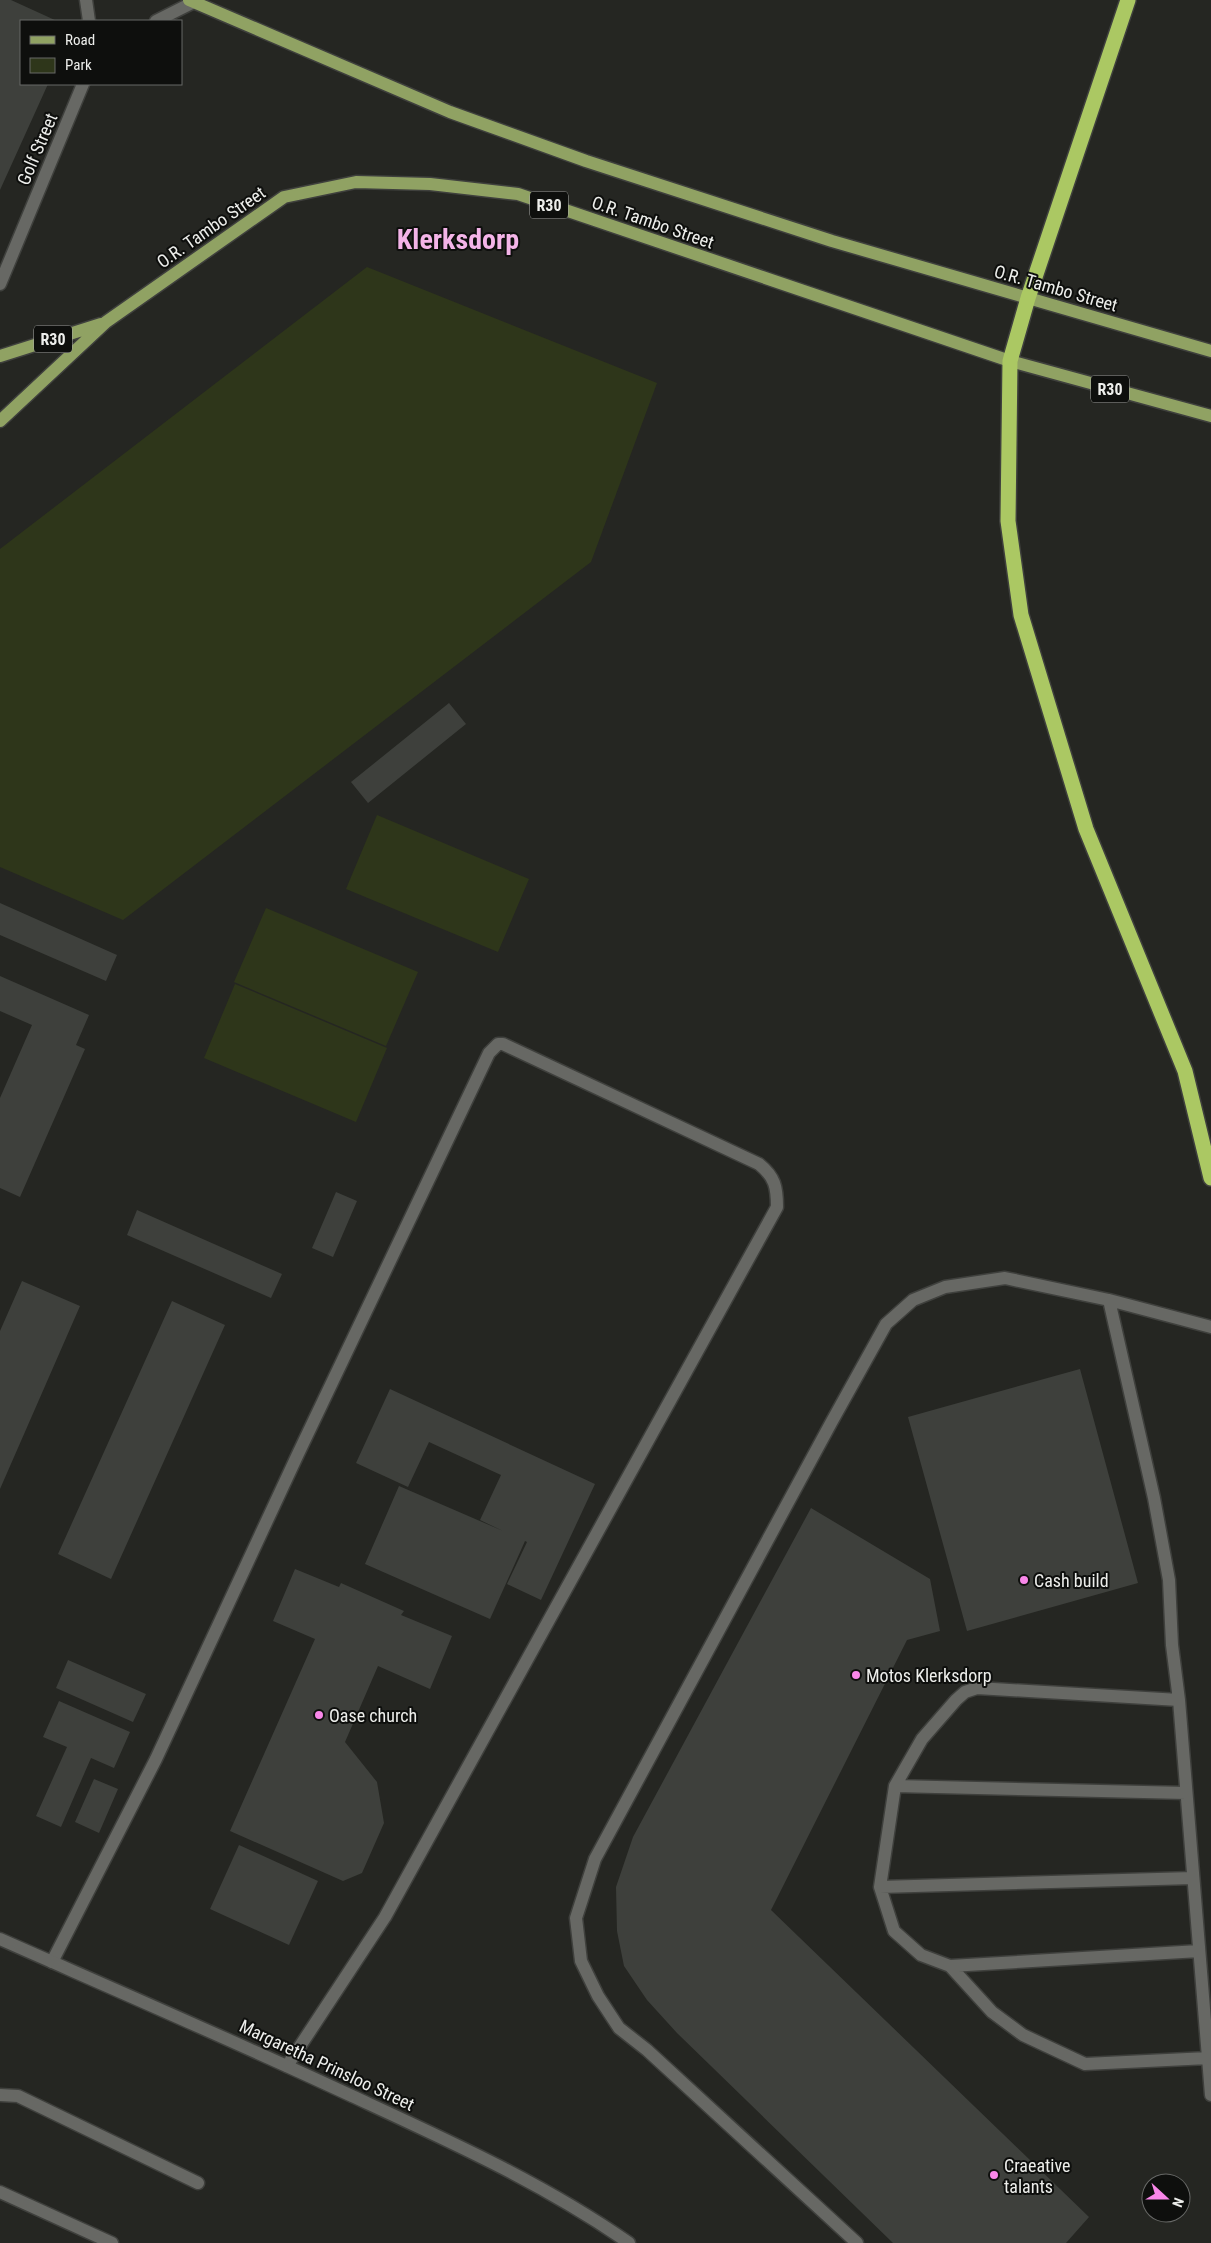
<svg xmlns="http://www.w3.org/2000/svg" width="1211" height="2243" font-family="'Roboto Condensed',sans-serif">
<rect width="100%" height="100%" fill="#252622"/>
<path fill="#2e361a" d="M367 267 657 383 591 562 123 920 0 867V549Z
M377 815 529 879 498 952 346 889Z
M266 908 418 972 386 1046 234 982Z
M235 984 387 1048 356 1122 204 1058Z"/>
<path fill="#3e403c" d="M0 0H11L57 21H21V84H48L0 190Z
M449 703 466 724 368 803 351 782Z
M0 903 117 955 106 981 0 935Z
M0 976 89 1015 76 1045 85 1049 20 1197 0 1188V1098L32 1025 0 1011Z
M336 1192 357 1201 333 1257 312 1248Z
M137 1210 282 1274 271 1298 127 1235Z
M22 1281 80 1306 0 1489V1331Z
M172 1301 225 1325 111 1579 58 1554Z
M1080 1369 1138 1583 967 1631 908 1417Z
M390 1389 595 1484 541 1600 507 1584 527 1542 525 1541 490 1619 365 1564 399 1486 503 1531 480 1520 501 1475 429 1442 408 1487 356 1463Z
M811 1508 930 1579 940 1631 907 1640 771 1910 1089 2217 1066 2243H893L677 2033 647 2000 624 1966 617 1931 616 1887 633 1837Z
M295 1569 339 1587 341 1583 404 1611 401 1615 452 1636 430 1689 378 1666 345 1742 377 1782 384 1823 362 1873 343 1881 230 1831 315 1639 273 1621Z
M68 1660 146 1694 133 1722 56 1688Z
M59 1701 130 1732 114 1768 91 1758 61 1827 36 1816 67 1747 43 1737Z
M94 1779 118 1789 99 1833 75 1822Z
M239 1845 318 1881 289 1945 210 1909Z"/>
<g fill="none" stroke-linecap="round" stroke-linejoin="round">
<g stroke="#3f403d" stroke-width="15">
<path id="lane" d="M1109 1300 1154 1498 1169 1580 1172 1645 1179 1700 1211 2095
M1179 1700 977 1688 965 1692 956 1700 922 1739 895 1786 880 1887 894 1931 921 1955 950 1966 992 2012 1023 2035 1085 2064 1208 2058
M895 1786 1186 1793
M880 1887 1193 1878
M52 1962 156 1759 298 1454 489 1053 498 1044H503L759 1164C775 1177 777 1187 777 1207L385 1917 287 2066
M950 1966 1199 1951
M0 2095 18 2096 198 2183
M0 2192 112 2243
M857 2243 647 2050 619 2028 598 1996 581 1961 576 1918 595 1859 831 1423 886 1324 913 1300 945 1287 1005 1278 1109 1300 1211 1327"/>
</g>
<g stroke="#3f403d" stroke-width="15">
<path id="street" d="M86 0 89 21
M156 21 194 2
M0 284 83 84"/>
</g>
<g stroke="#3f403d" stroke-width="15">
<path id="secondary" d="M0 1939C118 1991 236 2042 352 2096 447 2140 543 2183 629 2243"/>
</g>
<g stroke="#3f403d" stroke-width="15">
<path id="primary" d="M189 0 450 112 586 161 832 241 1211 351
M0 356 101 324
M0 421 106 322 284 197 356 182 430 184 518 194 1010 361 1211 416"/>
</g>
<g stroke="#3f403d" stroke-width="18">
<path id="highway" d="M1128 0 1028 298 1010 361 1008 521 1021 615 1086 829 1185 1071 1211 1178"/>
</g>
<use href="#lane" stroke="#676864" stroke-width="12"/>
<use href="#street" stroke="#676864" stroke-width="12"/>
<use href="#secondary" stroke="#676864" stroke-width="12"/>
<use href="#primary" stroke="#90a263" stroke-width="12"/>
<use href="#highway" stroke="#abc863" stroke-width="15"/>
</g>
<g fill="#f987e9" stroke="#0e0f0d" stroke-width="2">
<circle cx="1024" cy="1580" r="5"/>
<circle cx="856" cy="1675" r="5"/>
<circle cx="319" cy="1715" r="5"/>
<circle cx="994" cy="2175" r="5"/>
</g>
<g text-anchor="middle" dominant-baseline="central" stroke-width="4" stroke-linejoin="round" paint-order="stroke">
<g fill="#0e0f0d" stroke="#aaaba8" stroke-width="1">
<rect x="530" y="191.5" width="38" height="27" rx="4"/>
<rect x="34" y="325.5" width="38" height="27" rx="4"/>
<rect x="1091" y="375.5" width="38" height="27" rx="4"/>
</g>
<g font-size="16" font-weight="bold" fill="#edeeeb">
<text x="549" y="205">R30</text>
<text x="53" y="339">R30</text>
<text x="1110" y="389">R30</text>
</g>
<g font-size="18" fill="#edeeeb" stroke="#0e0f0d">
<text transform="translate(37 149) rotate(-67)">Golf Street</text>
<text transform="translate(653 222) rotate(19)">O.R. Tambo Street</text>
<text transform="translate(211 227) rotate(-35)">O.R. Tambo Street</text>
<text transform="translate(1056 288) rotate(16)">O.R. Tambo Street</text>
<text transform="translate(327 2065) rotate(25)">Margaretha Prinsloo Street</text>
</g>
<g font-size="18" fill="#edeeeb" stroke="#0e0f0d" text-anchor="start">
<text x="1034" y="1580">Cash build</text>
<text x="866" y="1675">Motos Klerksdorp</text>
<text x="329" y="1715">Oase church</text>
<text x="1004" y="2165">Craeative<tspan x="1004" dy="21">talants</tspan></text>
</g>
<g font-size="28" font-weight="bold" fill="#f4b4e8" stroke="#0e0f0d">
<text x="458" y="239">Klerksdorp</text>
</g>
</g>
<rect x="20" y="20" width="162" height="65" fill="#0e0f0d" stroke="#676866"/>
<rect x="30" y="36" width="25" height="8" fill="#90a263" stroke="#676866"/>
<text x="65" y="45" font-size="15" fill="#edeeeb">Road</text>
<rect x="30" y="58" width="25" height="15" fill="#2e361a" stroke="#676866"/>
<text x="65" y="70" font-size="15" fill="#edeeeb">Park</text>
<g transform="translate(1166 2198) rotate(111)"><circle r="24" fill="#0e0f0d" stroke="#676866"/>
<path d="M0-4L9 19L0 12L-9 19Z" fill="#f987e9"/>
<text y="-8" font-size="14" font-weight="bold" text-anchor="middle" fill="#edeeeb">N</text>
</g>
</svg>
